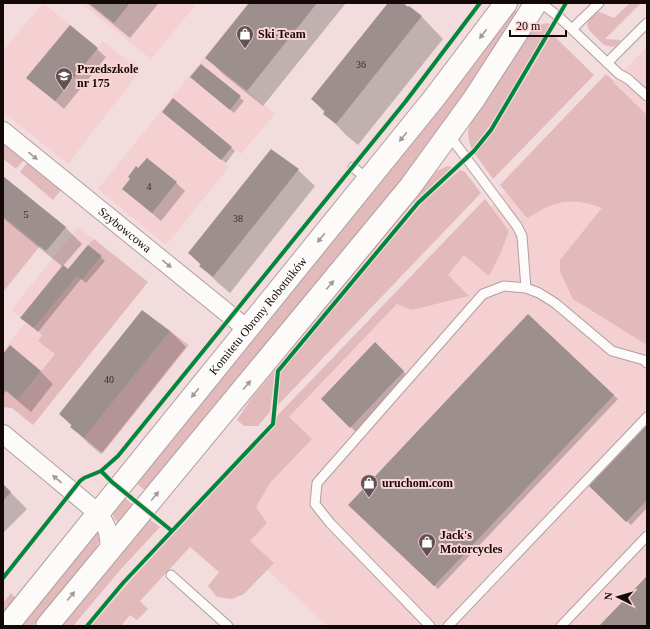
<svg xmlns="http://www.w3.org/2000/svg" width="650" height="629" font-family="'Times New Roman',serif">
<rect width="100%" height="100%" fill="#f2dcdd"/>
<path fill="#f4d0d2" d="M43 3 98 48 103 41 140 71 68 164 3 112V51Z
M81 3H197L151 59Z
M248 3H317L247 91 275 114 241 154 232 147 221 160 229 167 166 245 98 189Z
M647 47V626H327L205 511 231 478 497 200Z
M78 227 112 254 38 340 55 354 12 408 3 407V350L26 322 11 310Z"/>
<path fill="#e2babc" d="M630 3H641L605 39 621 40 617 45 613 47 604 45 589 30 587 25 589 18 597 11 614 18Z
M516 10 518 12 457 105 399 186 146 491 135 482 508 17Z
M547 23 550 24 491 124 472 149C468 139 466 132 471 123L531 30 537 25Z
M552 34 594 75 493 179 475 154 494 131Z
M606 74 614 81 613 82 647 115V345L573 299 560 272V260L602 208C588 202 568 199 552 205 543 208 535 214 527 218L500 185Z
M3 143 24 160 16 169 3 159Z
M27 163 61 190 53 200 20 172Z
M447 166 452 167 413 203 275 370 270 412 258 426H244L237 420 251 399 437 171Z
M460 170 465 172 481 193 277 406 280 372 424 201Z
M485 199 509 231 501 252 489 276 464 255 448 275 469 296 411 310 397 304 289 417 312 439 270 483 256 507 267 523 250 541 274 563 244 594 232 599 217 597 208 586 219 572 190 547 140 601 148 609 137 620 130 615 121 626H91L129 582 276 425V417Z
M3 216 40 246 3 292Z
M94 239 148 282 33 425 12 408 3 407V388L18 400 55 354 38 341 42 335 34 328 77 276 82 280 102 257 88 245Z
M170 331 189 345 103 453 84 438Z
M123 496 133 505 118 522 115 520 112 512Z
M149 519 160 527 121 569 73 626H60Z
M97 529 102 534 96 549 33 626H19Z
M11 593 17 599 3 616V603Z"/>
<path fill="#0003" d="M87 3H159L130 38Z
M250 3H346L263 106 223 74 207 58Z
M389 3H402L422 17 443 39 358 145 346 135 312 99Z
M70 26 106 57 64 109 28 78Z
M201 66 244 101 234 113 195 81Z
M167 116 231 147 235 151 226 163Z
M271 151 298 170 315 186 230 293 217 282 189 253Z
M3 177 66 228 82 244 63 266 68 270 88 246 105 261 86 283 81 279 38 332 21 318 63 267 3 218Z
M176 183 185 191 161 221 123 189Z
M142 312 170 331 186 347 101 454 88 443 60 414Z
M528 315 618 399 438 589 349 505Z
M375 344 412 380 359 435 322 399Z
M10 347 41 372 53 384 31 412 6 391 3 395V355Z
M647 427V508L631 525 590 486Z
M3 485 27 509 3 533Z"/>
<path fill="#9e8f8f" d="M89 3H130L114 23Z
M249 3H317L247 91 205 58Z
M388 3H403L408 7 409 6 422 16 336 124 323 114 325 111 311 99Z
M70 25 98 48 55 101 26 78Z
M201 64 241 96 230 110 190 77Z
M173 98 232 147 221 160 162 112Z
M271 149 299 169 213 277 199 266 201 264 188 253Z
M147 158 177 182 152 213 122 189 130 179 128 177 136 166 138 168Z
M3 176 66 227 46 251 3 216Z
M88 245 102 256 82 280 77 276 34 328 20 318 63 265 68 269Z
M142 310 170 331 84 438 70 427 72 425 59 414Z
M528 314 614 395 434 586 348 505Z
M375 342 404 371 350 428 321 399Z
M10 345 41 371 18 400 3 388V354Z
M647 425V500L626 522 589 486Z
M3 484 11 492 3 501Z
M647 576V626H599Z"/>
<g fill="none" stroke-linecap="round" stroke-linejoin="round">
<g stroke="#af9f9f" stroke-width="11">
<path id="service" d="M541 3 559 17 619 74 628 79 647 96
M572 29 599 3
M607 63 647 23
M449 135 517 226 522 236 526 288
M353 167 368 180
M171 575 228 626
M430 626 330 523 315 504 317 483 483 294 504 286 526 288 539 293 555 303 612 351 644 360 647 363
M448 626 647 417
M561 626 647 536"/>
</g>
<g stroke="#af9f9f" stroke-width="20">
<g id="minor">
<path id="s1" d="M3 131 247 329"/>
<path d="M3 434 98 513C108 527 109 533 110 550"/>
</g>
</g>
<g stroke="#af9f9f" stroke-width="24">
<g id="tertiary">
<path id="s2" d="M7 626 435 97 506 3"/>
<path d="M47 626 410 187 474 99 536 3"/>
</g>
</g>
<use href="#service" stroke="#fdfafa" stroke-width="9"/>
<use href="#minor" stroke="#fdfafa" stroke-width="18"/>
<use href="#tertiary" stroke="#fdfafa" stroke-width="22"/>
<g stroke="#fad4d5" stroke-width="6">
<path id="cycleway" d="M101 471 112 482 172 531
M3 578 80 481 84 478 101 471 118 456 406 101 480 3
M87 626 123 583 273 424 278 371 418 203 474 151 491 130 566 3"/>
</g>
<use href="#cycleway" stroke="#00873e" stroke-width="4"/>
</g>
<defs><path id="oneway-solid" d="M-6-.8H1V-3.2L6.5 0L1 3.2V.8H-6Z"/></defs>
<g fill="#a0999a">
<use href="#oneway-solid" transform="translate(483 34) rotate(127)"/>
<use href="#oneway-solid" transform="translate(403 137) rotate(129)"/>
<use href="#oneway-solid" transform="translate(33 156) rotate(39)"/>
<use href="#oneway-solid" transform="translate(321 238) rotate(129)"/>
<use href="#oneway-solid" transform="translate(167 264) rotate(39)"/>
<use href="#oneway-solid" transform="translate(330 285) rotate(-50)"/>
<use href="#oneway-solid" transform="translate(247 385) rotate(-50)"/>
<use href="#oneway-solid" transform="translate(195 393) rotate(129)"/>
<use href="#oneway-solid" transform="translate(57 479) rotate(-140)"/>
<use href="#oneway-solid" transform="translate(155 496) rotate(-50)"/>
<use href="#oneway-solid" transform="translate(71 596) rotate(-50)"/>
</g>
<defs>
<g id="shop-pin" transform="scale(0.9)"><path d="M0 17L-7.5 6A9.5 9.5 0 1 1 7.5 6Z" fill="#625253" stroke="#fad4d5"/><path d="M-5-2.5h2.3a2.7 3.5 0 0 1 5.4 0H5L5.5 6h-11ZM-1.5-2.5h3a1.5 2.3 0 0 0-3 0Z" fill="#fff"/></g>
<g id="school-pin" transform="scale(0.9)"><path d="M0 17L-7.5 6A9.5 9.5 0 1 1 7.5 6Z" fill="#625253" stroke="#fad4d5"/><path d="M0-5L7-2L0 1L-7-2ZM-4 1L0 2.5L4 1V4Q0 6-4 4Z" fill="#fff"/></g>
</defs>
<g fill-rule="evenodd">
<use href="#shop-pin" x="245" y="34"/>
<use href="#school-pin" x="64" y="76"/>
<use href="#shop-pin" x="369" y="483"/>
<use href="#shop-pin" x="427" y="542"/>
</g>
<g text-anchor="middle" dominant-baseline="central" stroke-width="4" stroke-linejoin="round" paint-order="stroke">
<g font-size="10" fill="#362a2a">
<text x="361" y="64">36</text>
<text x="149" y="186">4</text>
<text x="26" y="214">5</text>
<text x="238" y="218">38</text>
<text x="109" y="379">40</text>
</g>
<g font-size="12" font-weight="bold" fill="#140809" stroke="#fad4d5" text-anchor="start">
<text x="258" y="34">Ski Team</text>
<text x="77" y="69">Przedszkole<tspan x="77" dy="14">nr 175</tspan></text>
<text x="382" y="483">uruchom.com</text>
<text x="440" y="535">Jack's<tspan x="440" dy="14">Motorcycles</tspan></text>
</g>
<g font-size="12" fill="#140809" stroke="#fad4d5">
<text stroke="none"><textPath href="#s1" startOffset="157">Szybowcowa</textPath></text>
<text stroke="none"><textPath href="#s2" startOffset="399">Komitetu Obrony Robotników</textPath></text>
</g>
</g>
<rect width="650" height="629" fill="none" stroke="#140809" stroke-width="8"/>
<g transform="translate(618 597) rotate(275)" stroke="#fad4d5" stroke-width="3" paint-order="stroke">
<path d="M0-3L7 15L0 10L-7 15Z" fill="#140809"/>
<text y="-6" font-size="11" font-weight="bold" text-anchor="middle" fill="#140809">N</text>
</g>
<path d="M510 30v6h56v-6" fill="none" stroke="#140809" stroke-width="2"/>
<text x="516" y="30" font-size="12" fill="#140809" stroke="#fad4d5" stroke-width="3" paint-order="stroke">20 m</text>
</svg>
